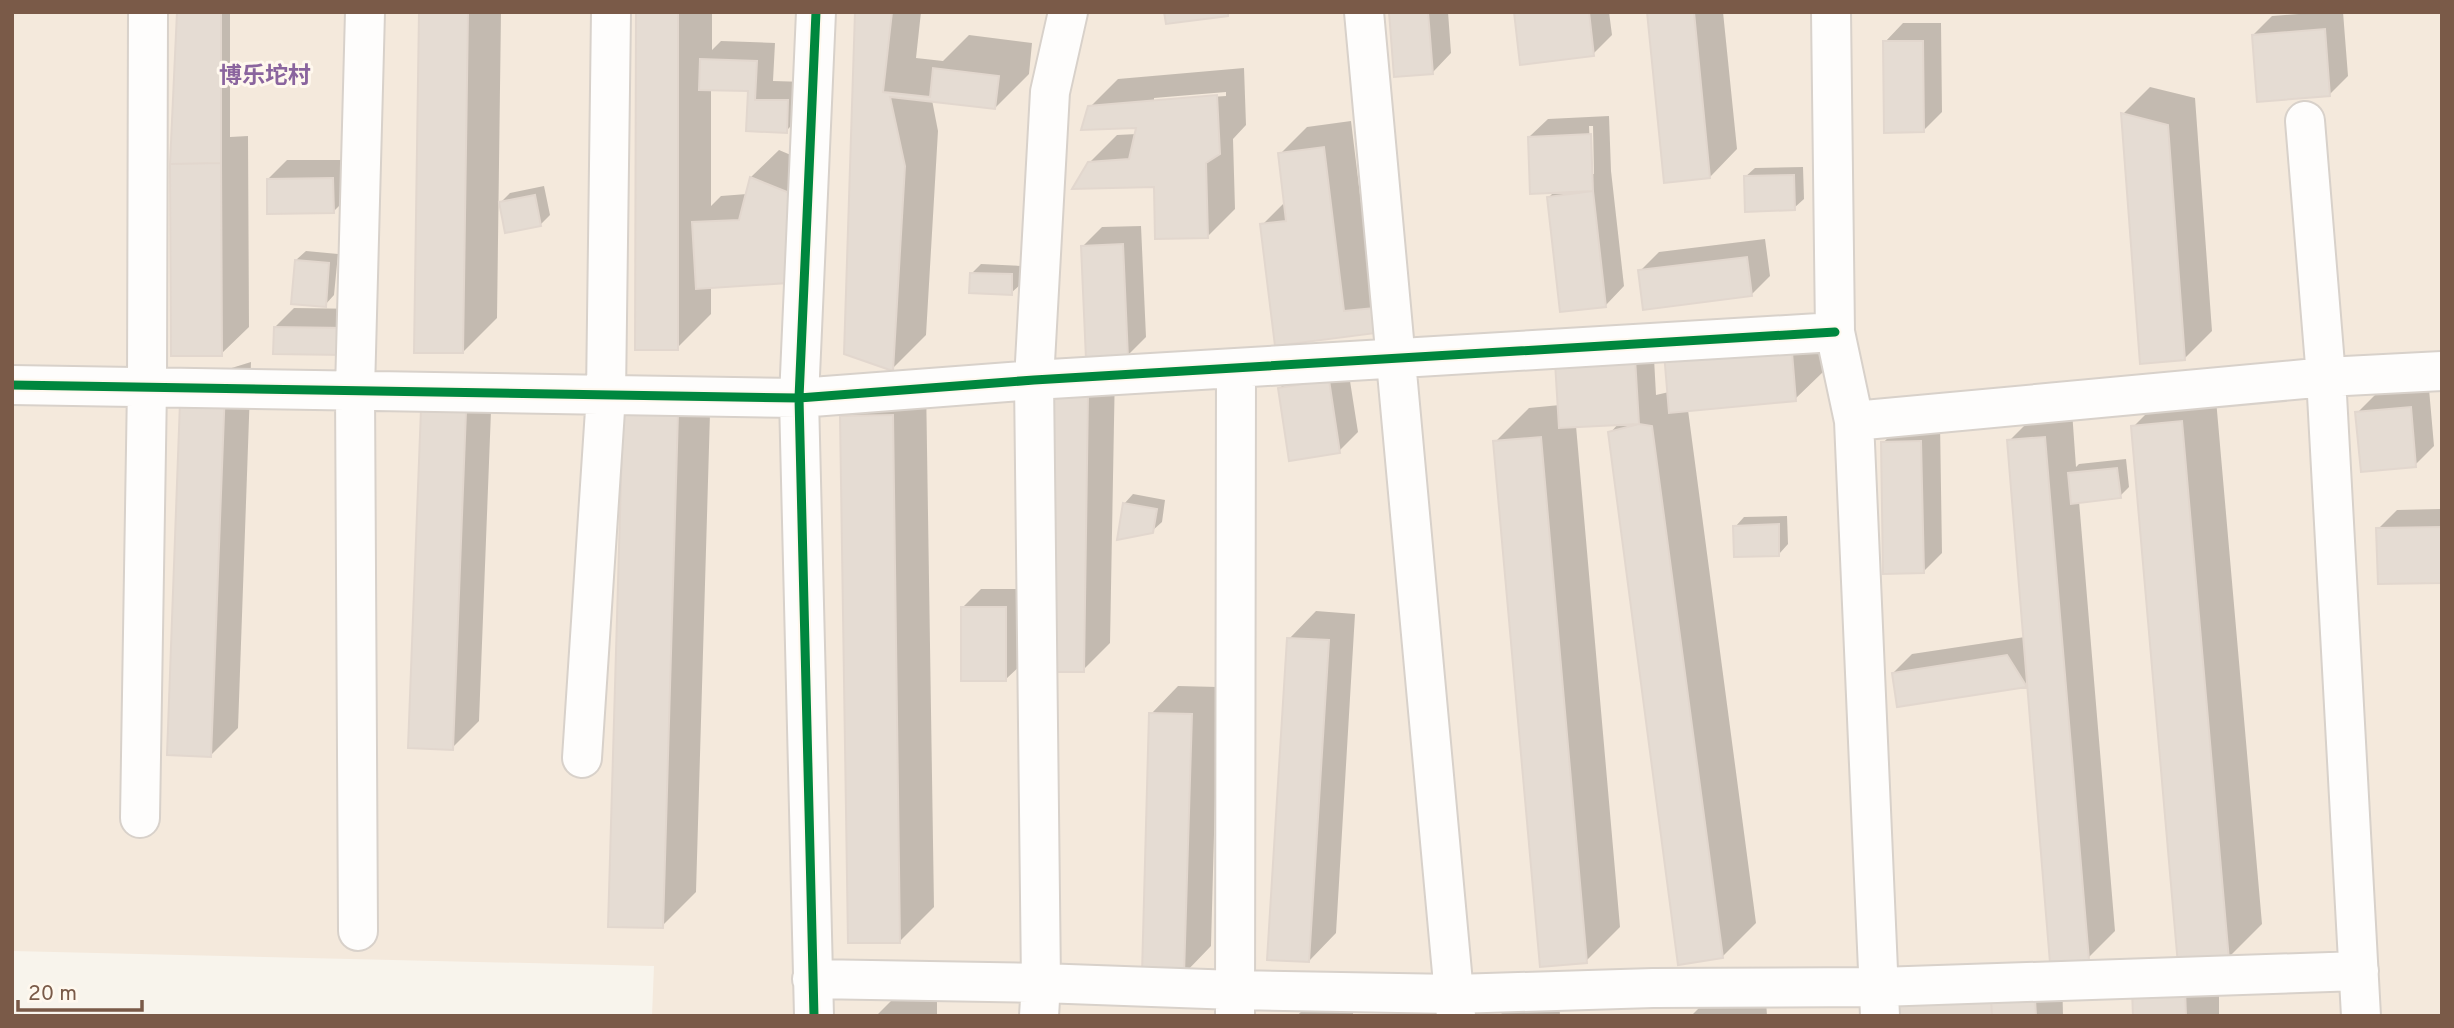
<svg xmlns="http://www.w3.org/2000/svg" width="2454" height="1028" font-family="Overpass,'Noto Sans SC',sans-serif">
<rect width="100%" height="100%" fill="#f8f4ec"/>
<path fill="#f4e9dc" d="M12 12H2442V1016H652L654 966 12 951Z"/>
<path fill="#0003" fill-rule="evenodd" d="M179 12H230V137L248 136 249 327 221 354Z
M421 12H501L497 318 463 352Z
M637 12H712V50L721 41 775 43 773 81 806 82 805 112 786 131 748 130 750 90 711 89V206L721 196 747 194 751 177 779 150 819 167 711 286V314L677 348Z
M857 12H921L916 58 943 61 969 35 1032 43 1029 74 995 108 932 100 938 131 926 335 892 369Z
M1390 12H1448L1451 53 1433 72Z
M1515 12H1609L1612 35 1593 54Z
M1649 12H1723L1737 149 1710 177Z
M2324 12H2343L2348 76 2329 95 2253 35 2272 16Z
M1903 23H1941L1942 112 1923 131 1885 42Z
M1244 68 1246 125 1233 139 1235 209 1208 236 1156 185 1089 163 1117 135 1137 134 1138 126 1090 107 1118 79ZM1226 92V96L1154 101V98Z
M2150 87 2195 98 2212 331 2184 359 2123 114Z
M1609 116 1611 171 1624 286 1606 305 1549 197 1555 191 1529 137 1548 119ZM1589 126H1593L1594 174H1591Z
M1351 121 1371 285 1403 304 1277 344 1262 225 1285 202 1280 154 1307 127Z
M287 160H352V193L333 212 268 179Z
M1803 167 1804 199 1794 208 1745 177 1755 168Z
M544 186 550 215 540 225 500 203 510 193Z
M1141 226 1146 337 1127 356 1083 246 1102 227Z
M1765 239 1770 276 1751 295 1640 271 1659 252Z
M306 251 338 254 334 295 325 305 296 260Z
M981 264 1021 266V284L1011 293 972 273Z
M294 308 363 309V334L275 327Z
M1817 314 1823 372 1795 399 1688 410 1756 923 1722 957 1610 433 1619 423 1576 426 1620 927 1586 961 1495 442 1529 408 1560 405 1653 340 1656 395 1669 392Z
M251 362 238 728 211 755 209 375Z
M1347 362 1358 432 1339 451 1280 388 1299 369Z
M1115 368 1110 643 1083 670 1053 394Z
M711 379 696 892 662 926 624 412Z
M926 382 934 907 900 941 842 417 876 383Z
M492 385 479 721 452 748 423 410Z
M2215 388 2262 924 2228 958 2219 959V1016H2134V991L2168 957H2179L2133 427 2167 393Z
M2429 389 2434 446 2415 465 2357 413 2376 394Z
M2072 411 2076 467 2079 464 2126 459 2129 487 2120 496 2079 501 2115 931 2088 958 2029 685 1898 705 1893 673 1912 654 2025 637 2009 441 2036 414Z
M1940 423 1942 553 1923 572 1883 443 1901 424Z
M1133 494 1165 500 1162 522 1152 531 1124 504Z
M2442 509V581L2378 529 2397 510Z
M1787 516 1788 544 1779 554 1735 527 1744 517Z
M981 589H1024L1025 661 1006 679 962 608Z
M1316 611 1355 614 1336 933 1309 961 1289 639Z
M1178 686 1218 687 1211 946 1184 974 1151 714Z
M2062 973 2063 1016H1901ZM2044 997V1001H2019Z
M1765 985 1767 1016H1691L1719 988Z
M1318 994H1353V1016H1297Z
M896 996 937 997V1016H876Z
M1559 997 1560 1016H1499L1515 1000Z"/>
<path fill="#e5dcd3" stroke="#e2d7ce" stroke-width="2" d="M177 12H221V163L170 164Z
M419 12H468L463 353H414Z
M636 12H678V350H635Z
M855 12H892L883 92 930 97 933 68 999 76 995 109 890 97 905 166 893 371 844 354Z
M1164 12H1228V16L1166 24Z
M1389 12H1428L1433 74 1394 77Z
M1514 12H1589L1594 56 1520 65Z
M1647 12H1694L1710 178 1664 183Z
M2325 29 2330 96 2257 102 2252 35Z
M1883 41H1923L1924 132 1884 133Z
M700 59 757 61 755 100H788L787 133 746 131 748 91 699 90Z
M1217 95 1220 154 1206 163 1208 238 1155 239 1154 187 1072 189 1088 162 1129 159 1136 128 1081 130 1088 106Z
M2121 113 2168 125 2185 360 2140 364Z
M1591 134 1593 191 1530 194 1528 137Z
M1324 147 1344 311 1374 308 1376 333 1275 346 1260 224 1286 221 1278 153Z
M221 163 222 356H171L170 164Z
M1794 175 1795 210 1745 212 1744 176Z
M750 177 792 194 788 283 696 289 692 222 739 220Z
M333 178 334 213 267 214V179Z
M1593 191 1606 307 1560 312 1547 197Z
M535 195 541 226 505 233 499 202Z
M1123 244 1128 358 1086 359 1081 246Z
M1747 257 1752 296 1643 310 1638 270Z
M295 260 329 263 326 307 291 304Z
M970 273 1012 274V295L969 293Z
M274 327 345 328V355L273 354Z
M1791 340 1796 401 1669 413 1664 353Z
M1635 358 1639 424 1559 428 1555 362Z
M1329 380 1340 453 1289 461 1278 388Z
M225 388 211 757 167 755 180 402Z
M1051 394H1088L1084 672H1047Z
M2411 407 2416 467 2361 472 2355 412Z
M421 409 466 411 453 750 408 748Z
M623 411 678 413 663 928 608 927Z
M893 415 900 943H848L840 416Z
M2182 421 2229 960 2178 965 2131 426Z
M1639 424 1652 426 1723 958 1678 965 1608 432Z
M1541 437 1587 963 1540 967 1493 441Z
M2045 437 2089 960 2050 963 2007 440Z
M1921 441 1924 573 1883 574 1881 442Z
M2117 468 2121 498 2071 504 2068 473Z
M1123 503 1157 509 1153 533 1117 540Z
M1779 524V556L1734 557 1733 526Z
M2442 527V583L2378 584 2376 528Z
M961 607H1006V681H961Z
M1287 638 1329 640 1309 962 1267 960Z
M2007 655 2027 687 1897 707 1892 673Z
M1149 713 1192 714 1184 975 1142 974Z
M2185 989 2186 1016H2133L2132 990Z
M1991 999H2035L2036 1016H1992Z
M1991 999 1992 1016H1899L1898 1003Z"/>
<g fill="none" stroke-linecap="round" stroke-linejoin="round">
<g stroke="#d8d1ca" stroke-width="42">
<path id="minor" d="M816 12 799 398 1034 380 1835 332
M1364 12 1456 1016
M1831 12 1835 332 1854 421 1880 1016
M2305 121 2326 377 2361 1016
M12 385 799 398 814 1016
M1854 421 2326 377 2442 371
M582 758 606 395 611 12
M140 818 147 387 148 12
M358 931 355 390 365 12
M812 979 1041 983 1235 990 1455 994 1653 988 1879 987 2359 971
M1235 1014 1236 368
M1039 1016 1041 983 1034 380 1050 92 1068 12"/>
</g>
<use href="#minor" stroke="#fefdfc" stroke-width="38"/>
<g stroke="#fff8ee" stroke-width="13">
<path id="cycleway" d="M816 12 799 398 1034 380 1835 332
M12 385 799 398 814 1016"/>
</g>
<use href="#cycleway" stroke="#00873e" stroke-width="9"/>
</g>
<g text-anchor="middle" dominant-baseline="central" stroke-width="6" stroke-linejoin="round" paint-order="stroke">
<g font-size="23" font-weight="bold" fill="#8a649e" stroke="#fff8ee">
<text x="265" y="77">博乐坨村</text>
</g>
</g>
<rect width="2454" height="1028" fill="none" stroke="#7a5a48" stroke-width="28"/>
<path d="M18 1000v10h124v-10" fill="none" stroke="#7a5a48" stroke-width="3.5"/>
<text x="28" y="1000" font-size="21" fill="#7a5a48" stroke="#fff8ee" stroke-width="5" paint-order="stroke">20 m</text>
</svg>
